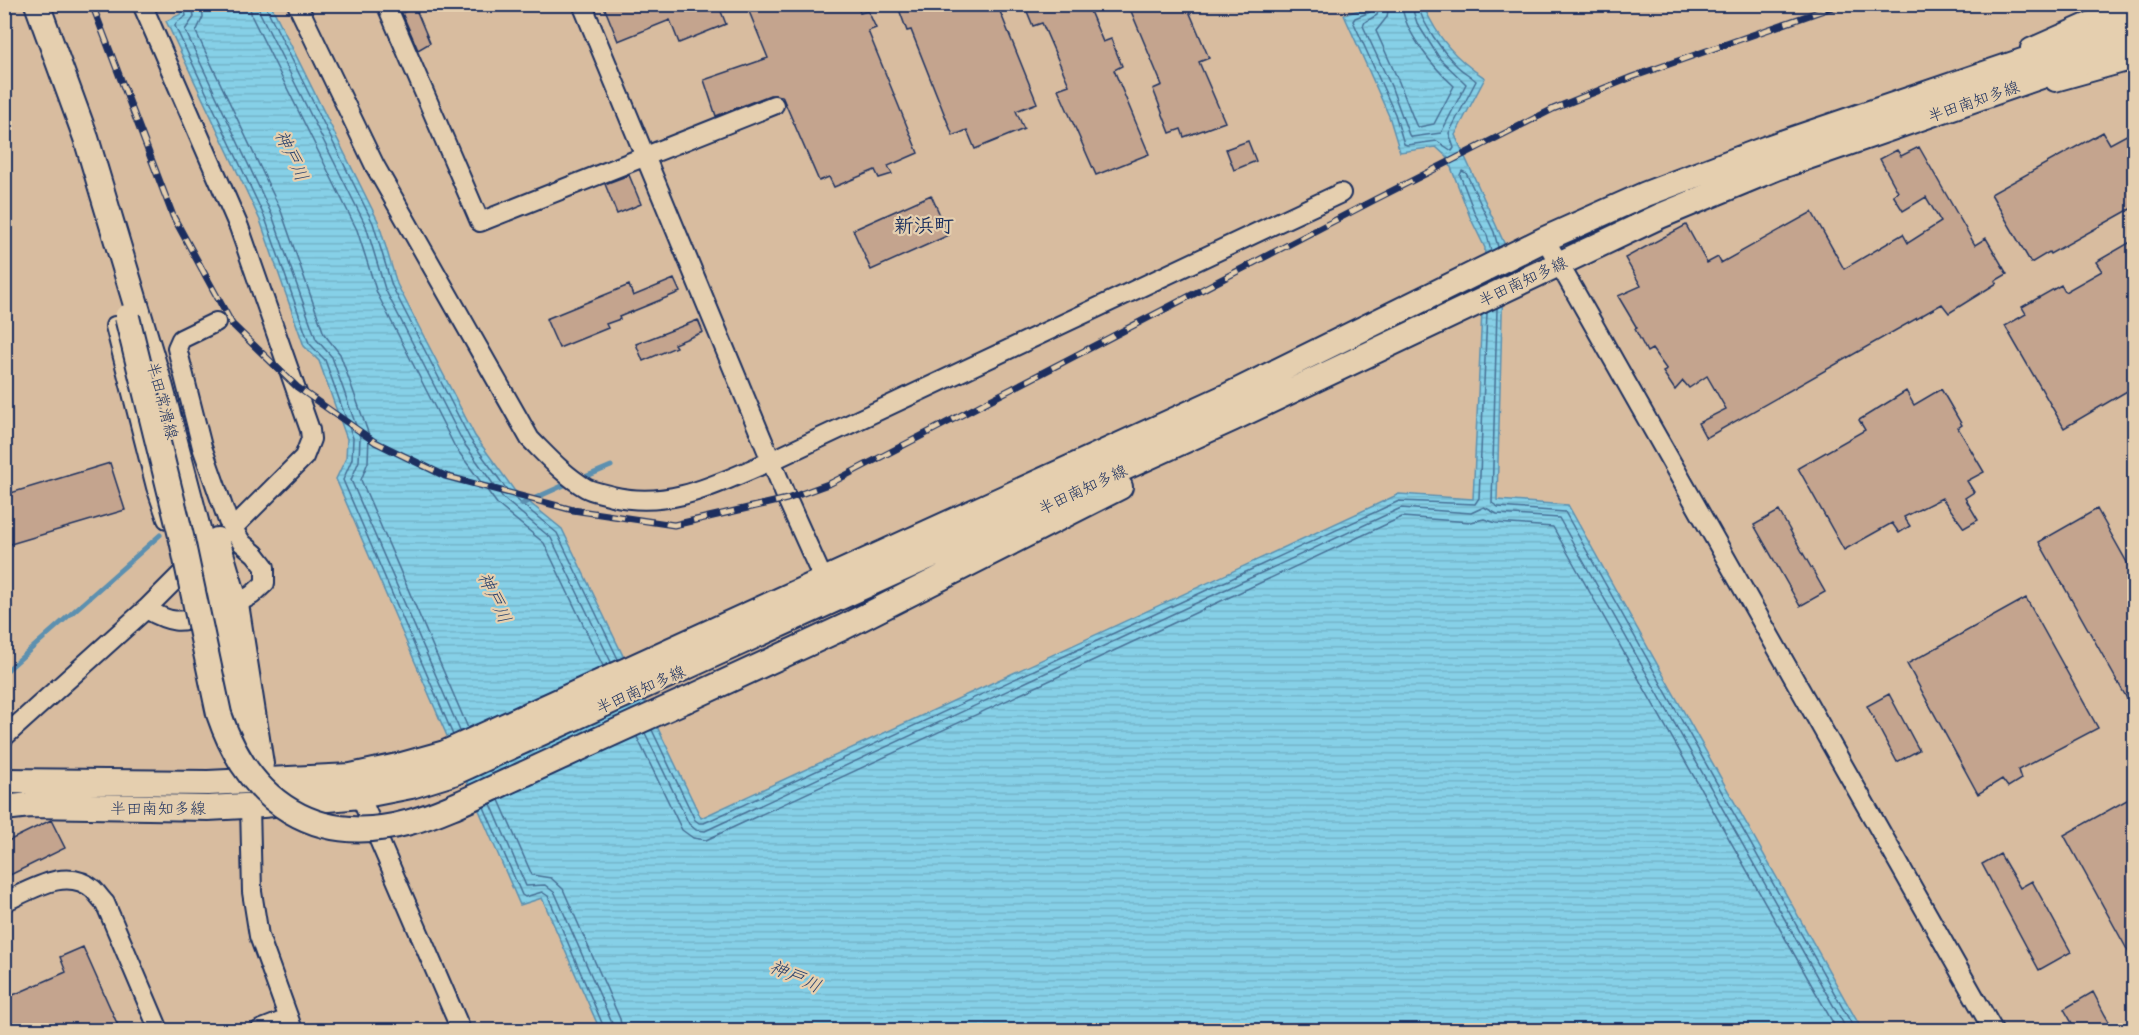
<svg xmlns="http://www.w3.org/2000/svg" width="2139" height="1035" font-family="'Playpen Sans','Klee One',sans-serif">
<defs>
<pattern id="water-rules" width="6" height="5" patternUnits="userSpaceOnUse" patternTransform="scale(1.5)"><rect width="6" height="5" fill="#86d0e7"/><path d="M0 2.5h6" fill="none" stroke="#73b3c9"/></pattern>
</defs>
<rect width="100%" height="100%" fill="#e6caa8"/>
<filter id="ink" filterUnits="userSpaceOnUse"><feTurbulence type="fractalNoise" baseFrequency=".0167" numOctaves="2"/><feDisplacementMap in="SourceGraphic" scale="12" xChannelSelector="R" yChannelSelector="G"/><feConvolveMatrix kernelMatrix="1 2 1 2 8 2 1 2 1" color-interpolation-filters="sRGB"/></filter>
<g filter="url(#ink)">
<path fill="#d8bc9f" d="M5 5H177L181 13 166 22 260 220 304 346 319 361 347 439 346 458 336 479 519 904 542 898 600 1030H5Z
M271 5H2134V1030H1862L1568 505 1398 494 701 818 562 529 514 490 475 436 397 283 378 221Z"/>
<path fill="url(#water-rules)" stroke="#5b90b0" stroke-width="1.5" d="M177 5H271L378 221 397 284 475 436 514 490 562 529 701 818 1399 494 1473 499 1485 248 1470 217 1447 157 1436 147 1400 152 1389 116 1344 15 1374 5H1423C1438 38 1454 58 1485 78L1455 135 1504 243 1497 500 1568 505 1862 1030H600L542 898 520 905 336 479 346 458 347 439 319 361 304 346 260 220 166 21 181 14Z"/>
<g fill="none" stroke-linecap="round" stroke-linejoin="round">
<path stroke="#466f95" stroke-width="1.5" d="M184 4 186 16 176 23 175 26 265 218 309 343 325 360 353 438 352 459 343 480 453 735
M192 4 194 17 185 30 272 215 316 339 332 357 360 437 359 461 351 480 460 731
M202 4 203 17 196 32 281 211 324 334 340 354 369 435 368 462 361 480 468 728
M249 4 252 17 357 230 377 293 455 447 498 505 544 543 603 666
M258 4 260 13 366 226 385 289 463 442 504 499 551 538 611 662
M266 4 267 9 373 223 392 286 470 439 510 494 557 533 618 659
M1373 4 1370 12 1355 18 1353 21 1395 114 1404 144 1407 145 1437 141 1452 151 1454 148 1449 133 1476 81C1470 75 1463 72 1457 66 1444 53 1421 23 1418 4
M1380 4 1377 15 1365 22 1363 26 1391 86 1409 135 1412 137 1441 133 1466 84 1440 59 1417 23 1411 4
M1389 4 1387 17 1376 31 1399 82 1416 125 1419 127 1434 124 1454 86C1435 69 1403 31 1402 4
M1491 251 1487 235 1475 214 1460 175 1462 171 1466 173 1494 232 1498 247
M1497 308 1492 503 1498 507 1565 512 1855 1030
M652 730 695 820 699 823H704L1399 501 1475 504 1479 498 1487 313
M645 733 689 824 696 830 705 831 1401 508 1471 513 1484 507 1497 514 1559 518 1847 1030
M637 737 682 830 693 838 706 840 1402 517 1471 522 1484 519 1496 523 1553 527 1837 1030
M499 800 532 875 551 878 563 889 620 1019 622 1030
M491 804 526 886 545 885 555 893 612 1023 613 1030
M484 807 522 895 525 897 542 892 548 896 605 1030"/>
<path stroke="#5b90b0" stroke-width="5" d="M580 479 611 466
M522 504 571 482
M4 673 160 535"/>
</g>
<path fill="#c4a48e" stroke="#1b2f5e" stroke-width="1.5" d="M603 4H718L726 24 679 43 670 20 618 41Z
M746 4H857L860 13 868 11 876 28 868 31 918 153 888 166 892 174 879 178 875 170 834 187 829 177 819 181 782 96 770 95 716 116 704 80 768 58Z
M897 4H997L1037 103 1016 111 1024 129 975 149 967 130 953 136 911 30 907 31Z
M1024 4H1087L1103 42 1111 39 1122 66 1114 70 1149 154 1096 175 1058 89 1069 85 1042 23 1033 26Z
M1128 4H1186L1209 58 1199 62 1225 122 1184 137 1181 129 1170 133 1153 89 1162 85Z
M415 7 430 43 418 50 402 13Z
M2134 131V207L2050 254 2049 252 2031 263 1991 194 2103 132 2110 144Z
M1248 141 1256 161 1234 170 1226 149Z
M1919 147 1975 245 1986 238 2007 274 1995 281 1997 283 1949 313 1942 304 1706 438 1698 423 1726 409 1707 376 1689 388 1683 381 1675 390 1663 372 1667 370 1652 349 1647 352 1635 329 1637 328 1618 296 1641 286 1625 258 1686 225 1707 263 1718 257 1721 263 1812 212 1844 269 1903 234 1908 243 1941 222 1926 197 1903 211 1893 195 1898 192 1880 159 1897 150 1901 156Z
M629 175 641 204 617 214 605 184Z
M931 195 949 235 871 270 853 230Z
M2134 240V387L2064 428 2005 326 2026 314 2022 307 2061 285 2065 292 2102 271 2096 262Z
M674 279 680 292 619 317 620 319 606 324 608 328 559 348 546 319 629 285 633 296Z
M698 320 703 332 674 344 676 347 643 361 636 344Z
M1941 389 1962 425 1958 428 1984 472 1967 481 1974 492 1965 498 1978 520 1964 528 1942 498 1904 517 1910 526 1899 533 1892 523 1844 550 1798 468 1865 430 1859 420 1895 398 1906 391 1914 405Z
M110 463 125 510 4 546V495Z
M2097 509 2134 575V711L2039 542Z
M1779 511 1825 592 1800 606 1754 525Z
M2026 598 2098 728 2018 770 2021 779 2008 787 2002 779 1978 794 1907 664Z
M1889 694 1919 750 1897 762 1867 706Z
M2134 796V962L2064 835Z
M51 820 65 848 4 878V843Z
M2000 854 2020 888 2032 881 2071 952 2039 970 1982 864Z
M83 947 120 1030H4V999L66 972 60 957Z
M2093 992 2105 1015 2114 1030H2076L2064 1009Z"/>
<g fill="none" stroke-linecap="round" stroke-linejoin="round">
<g stroke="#1b2f5e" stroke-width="22">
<path id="minor" d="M142 4 239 227 310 430 311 439 304 457 233 528
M297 4 375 166 530 439C548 457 564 475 586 488 593 492 604 493 612 496 671 510 718 483 771 461L1341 193
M386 4 480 222 774 105
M582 4 787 499 829 592
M2030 48 2100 17 2134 5
M2055 82 2134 60
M1545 239 1993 1030
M216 322 181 339 177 348 202 447 228 521 242 543 255 554 265 567V583L252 595 236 604
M115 326 156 487 167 519
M146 609C174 625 179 622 209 615
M4 737 146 609 191 564 188 559
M360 796 461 1030
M250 806 252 892 259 936 293 1030
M4 902C31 890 67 866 93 889 97 893 101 899 105 903L159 1030
M260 1030 288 1019"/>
</g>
<g stroke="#1b2f5e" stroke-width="28">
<path id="major" d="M37 4 86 138 161 388 222 620 245 765
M217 540 236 604 261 764
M686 700 844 627 1120 487
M4 781 208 783 351 776 398 766 445 753 1225 397 1545 239 1646 194 1770 147 2134 23
M4 808 30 805 208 808 263 805 360 796 411 786 453 773 1232 419 1660 216 1776 168 2134 44"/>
</g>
<use href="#minor" stroke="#e5cfaf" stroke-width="18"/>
<use href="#major" stroke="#e5cfaf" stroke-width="24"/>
<g stroke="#1b2f5e" stroke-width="7">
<path id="rail" d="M92 4 173 216 232 324 297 387 375 442 445 476 573 510 674 525 787 499 831 483 1374 200 1553 109 1632 77 1841 4"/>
</g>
<use href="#rail" stroke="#e5cfaf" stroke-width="4.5" stroke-dasharray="14" stroke-linecap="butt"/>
<g stroke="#1b2f5e" stroke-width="28" stroke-linecap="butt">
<path id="major-bridge" d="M127 317 182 540 219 714C249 803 317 848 410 822 449 811 487 790 524 774 578 749 632 724 686 700"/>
</g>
<use href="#major-bridge" stroke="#e5cfaf" stroke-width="24"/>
</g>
</g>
<g text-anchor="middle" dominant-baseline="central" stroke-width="4.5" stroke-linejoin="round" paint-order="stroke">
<g font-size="16" fill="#1b2f5e" stroke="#e5cfaf">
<text transform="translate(1973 100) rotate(-19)">半田南知多線</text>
<text transform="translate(1522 280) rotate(-25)">半田南知多線</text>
<text transform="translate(164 400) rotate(75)">半田常滑線</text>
<text transform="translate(1082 488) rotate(-25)">半田南知多線</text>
<text transform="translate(640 688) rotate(-24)">半田南知多線</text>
<text x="158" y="807">半田南知多線</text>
</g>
<g font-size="18" font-style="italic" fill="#263f6c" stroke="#e5cfaf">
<text transform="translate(293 155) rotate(65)">神戸川</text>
<text transform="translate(496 597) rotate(65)">神戸川</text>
<text transform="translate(796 975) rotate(24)">神戸川</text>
</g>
<g font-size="20" font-weight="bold" fill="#1b2f5e" stroke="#e5cfaf">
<text x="924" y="224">新浜町</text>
</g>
</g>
<rect width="2139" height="1035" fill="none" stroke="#e5cfaf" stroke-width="24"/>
<rect x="12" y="12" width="2115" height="1011" fill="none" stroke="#1b2f5e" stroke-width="2" filter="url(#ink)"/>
</svg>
